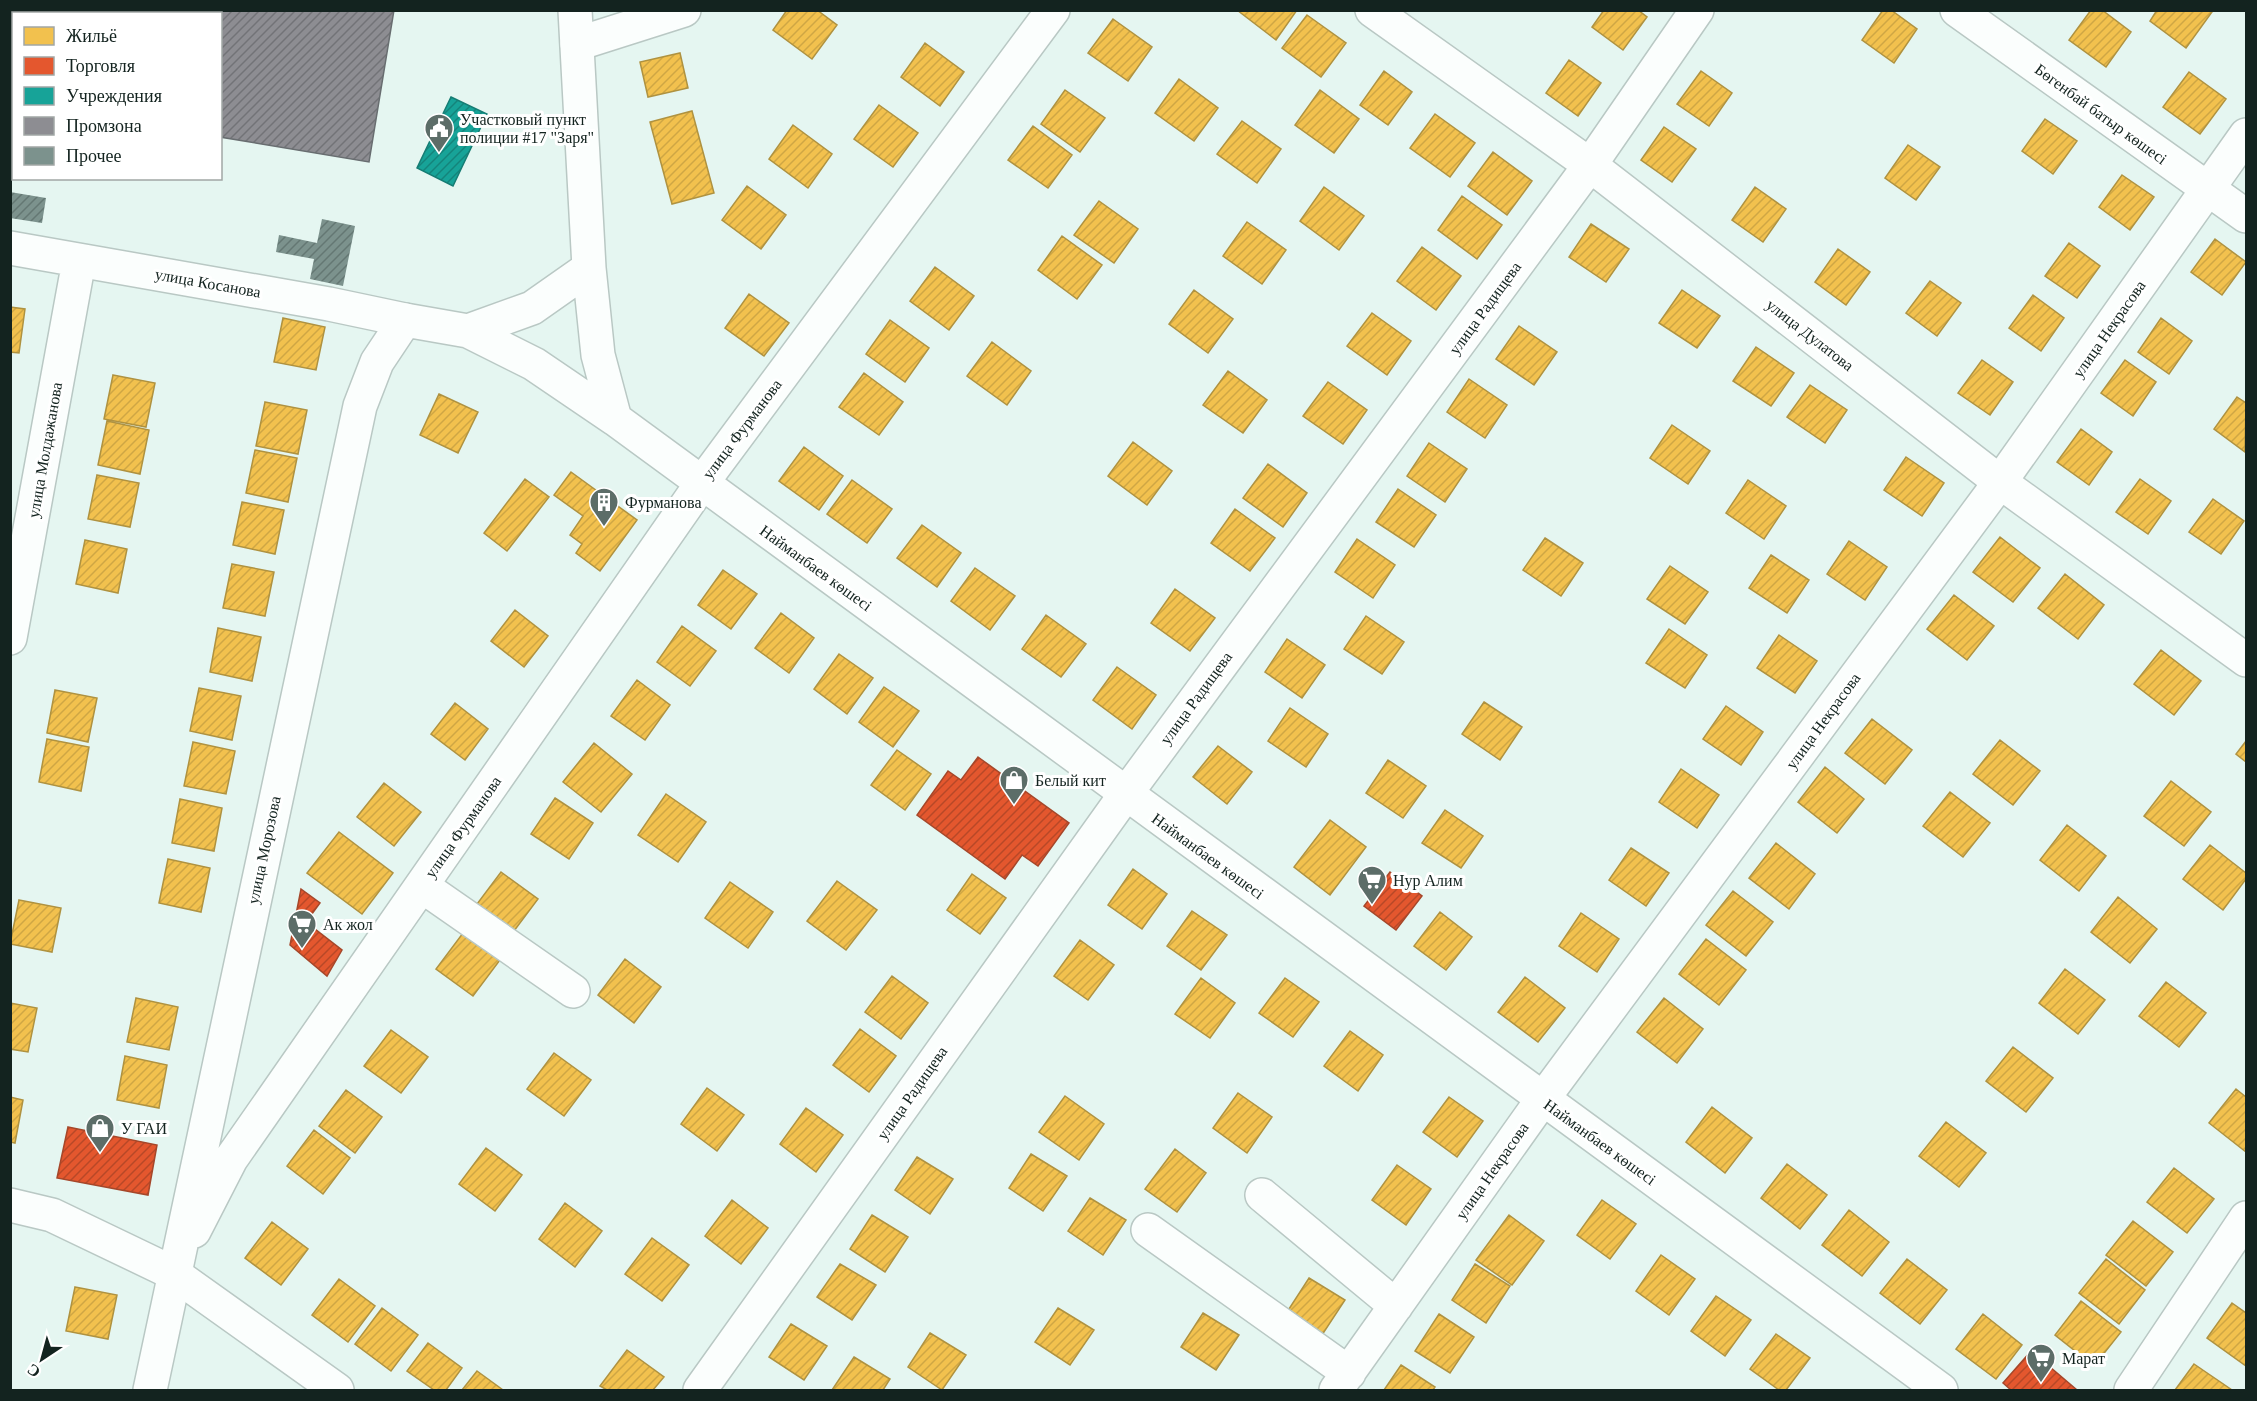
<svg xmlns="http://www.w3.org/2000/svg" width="2257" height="1401" font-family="Georgia,serif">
<defs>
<pattern id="homes-hatch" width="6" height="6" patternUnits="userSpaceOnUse" patternTransform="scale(1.5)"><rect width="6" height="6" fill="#f2c14e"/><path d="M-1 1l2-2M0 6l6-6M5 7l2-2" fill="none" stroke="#cfa644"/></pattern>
<pattern id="shops-hatch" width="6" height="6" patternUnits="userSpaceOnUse" patternTransform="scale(1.5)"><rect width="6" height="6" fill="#e4572e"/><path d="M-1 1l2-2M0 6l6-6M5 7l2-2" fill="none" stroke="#b84827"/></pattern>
<pattern id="public-hatch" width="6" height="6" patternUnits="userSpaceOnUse" patternTransform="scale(1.5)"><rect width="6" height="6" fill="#17a398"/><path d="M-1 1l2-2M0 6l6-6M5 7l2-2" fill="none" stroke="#14847b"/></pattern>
<pattern id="industry-hatch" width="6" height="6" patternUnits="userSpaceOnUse" patternTransform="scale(1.5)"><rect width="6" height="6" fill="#8d8d92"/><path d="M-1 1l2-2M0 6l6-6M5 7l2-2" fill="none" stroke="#727377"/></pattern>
<pattern id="building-hatch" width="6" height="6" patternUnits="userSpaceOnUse" patternTransform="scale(1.5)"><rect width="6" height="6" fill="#7c928d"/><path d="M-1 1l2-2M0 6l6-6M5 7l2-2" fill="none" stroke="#647773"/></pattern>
</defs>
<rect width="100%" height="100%" fill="#e5f6f1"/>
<path fill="url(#homes-hatch)" stroke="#af9240" stroke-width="1.5" d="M787 10H817L837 25 812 59 773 30Z
M1237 10H1297L1276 40Z
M1604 10H1638L1647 17 1623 50 1592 27Z
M1883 10H1891L1917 29 1894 63 1862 40Z
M2091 10H2102L2131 32 2106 67 2069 40Z
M2157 10H2209L2212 12 2186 48 2150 21Z
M1307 15 1346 43 1321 77 1282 48Z
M1113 19 1152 47 1128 81 1088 53Z
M925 43 964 72 940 106 901 77Z
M680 53 688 88 648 97 640 62Z
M1569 60 1601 83 1578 116 1546 93Z
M1384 71 1412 92 1388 125 1360 105Z
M1701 71 1732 93 1709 126 1677 104Z
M2189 72 2226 99 2200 134 2163 107Z
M1179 79 1218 108 1194 141 1155 113Z
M1065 90 1105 118 1080 152 1041 124Z
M1320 90 1359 119 1334 153 1295 125Z
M879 105 918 133 893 167 854 139Z
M692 111 714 193 672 204 650 122Z
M1435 114 1475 143 1450 177 1410 148Z
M2045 119 2077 141 2053 174 2022 151Z
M1242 121 1281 149 1257 183 1217 154Z
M793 125 832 154 808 188 769 159Z
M1033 126 1072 155 1048 188 1008 160Z
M1664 127 1696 149 1672 182 1641 160Z
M1908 145 1940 167 1916 200 1885 178Z
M1493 152 1532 181 1507 215 1468 186Z
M2122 175 2154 197 2130 230 2099 207Z
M747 186 786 215 761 249 722 220Z
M1324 187 1364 216 1339 250 1300 221Z
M1755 187 1786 209 1763 242 1732 220Z
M1462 196 1502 225 1477 259 1438 230Z
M1099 201 1138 229 1114 263 1074 235Z
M1247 222 1286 250 1262 284 1223 256Z
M1591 224 1629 249 1606 282 1569 257Z
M1062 236 1102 265 1077 299 1038 270Z
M2215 239 2246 262 2222 295 2191 272Z
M2069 243 2100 266 2077 298 2045 276Z
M1422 247 1461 276 1436 310 1397 281Z
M1838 249 1870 272 1846 305 1815 282Z
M935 267 974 296 949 330 910 301Z
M1930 281 1961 303 1937 336 1906 313Z
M1194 290 1233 319 1208 353 1169 324Z
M1682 290 1720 316 1697 348 1659 323Z
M749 294 789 323 764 356 725 328Z
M2033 295 2064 318 2041 351 2009 328Z
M10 307 25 309 19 353 10 352Z
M1372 313 1411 341 1387 375 1347 346Z
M283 318 325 327 316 370 274 362Z
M2161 318 2192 341 2169 374 2138 352Z
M890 320 929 348 905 382 866 354Z
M1519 326 1557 352 1534 385 1496 359Z
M992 342 1031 371 1007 405 967 376Z
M1756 347 1794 373 1771 406 1733 381Z
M1982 360 2013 382 1990 415 1958 393Z
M2125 360 2156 382 2133 416 2101 393Z
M1228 371 1267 400 1243 433 1203 405Z
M864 373 903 402 879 435 839 407Z
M113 375 155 383 146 427 104 419Z
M1469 379 1507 405 1485 438 1447 412Z
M1328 382 1367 410 1343 444 1303 416Z
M1810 385 1847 410 1825 443 1787 417Z
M439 394 478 412 458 453 420 435Z
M2237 397 2246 403 2245 452 2214 429Z
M265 402 307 410 298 454 256 446Z
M107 421 149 430 140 474 98 465Z
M1672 425 1710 451 1688 484 1650 458Z
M2081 429 2112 452 2089 485 2057 462Z
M1133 442 1172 471 1147 505 1108 476Z
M1429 443 1467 469 1445 502 1407 476Z
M804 447 843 476 819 510 779 481Z
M255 450 297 458 288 502 246 493Z
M1906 457 1944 483 1922 516 1884 490Z
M1268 464 1307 493 1283 527 1243 498Z
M571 472 637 520 600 571 576 553 582 544 570 535 583 516 554 495Z
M97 475 139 483 130 527 88 519Z
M525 479 549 497 507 551 484 533Z
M2140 479 2171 501 2148 534 2116 512Z
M852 480 892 509 867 543 827 514Z
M1748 480 1786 506 1764 539 1726 513Z
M1398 489 1436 515 1414 547 1376 522Z
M2213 499 2244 521 2221 554 2189 532Z
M242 502 284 510 275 554 233 545Z
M1235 509 1275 538 1250 571 1211 543Z
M922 525 961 553 937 587 897 558Z
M2000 537 2040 568 2013 602 1973 572Z
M1545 538 1583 563 1561 596 1523 570Z
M1357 539 1395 565 1373 598 1335 572Z
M85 540 127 549 118 593 76 584Z
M1849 541 1887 567 1865 600 1827 574Z
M1771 555 1809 580 1787 613 1749 588Z
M232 564 274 572 265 616 223 608Z
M1670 566 1708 592 1685 624 1647 599Z
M975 568 1015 596 990 630 951 601Z
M723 570 757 594 731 629 698 605Z
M2065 574 2104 605 2078 639 2038 608Z
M1175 589 1215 618 1190 651 1151 623Z
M1954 595 1994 626 1967 660 1927 629Z
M515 610 548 636 524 667 491 641Z
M781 613 814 638 789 673 755 648Z
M1046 615 1086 644 1061 677 1022 649Z
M1366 616 1404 642 1382 674 1344 649Z
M682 626 716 651 690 686 657 662Z
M218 628 261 637 252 681 210 672Z
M1669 629 1707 655 1685 688 1646 663Z
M1779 635 1817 661 1795 693 1757 668Z
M1287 639 1325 665 1302 698 1265 672Z
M2161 650 2201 681 2174 715 2134 684Z
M839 654 873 678 847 714 814 689Z
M1117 667 1156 695 1132 729 1093 700Z
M637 680 670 705 645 740 611 716Z
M884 687 919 711 893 747 859 722Z
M199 688 241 696 232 740 190 731Z
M55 690 97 698 88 742 47 733Z
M1484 702 1522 727 1500 760 1462 734Z
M455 703 488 729 465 760 431 734Z
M1726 706 1763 732 1741 765 1703 739Z
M1290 708 1328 734 1306 767 1268 741Z
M1872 719 1912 750 1885 784 1845 753Z
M47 739 89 747 81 791 39 782Z
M2000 740 2040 771 2013 805 1973 774Z
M2246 741V762L2236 754Z
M193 742 235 751 226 794 184 786Z
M594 743 632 774 601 812 563 782Z
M1218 746 1252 772 1227 804 1193 777Z
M897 750 931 774 905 810 871 785Z
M1388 760 1426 786 1403 818 1366 793Z
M1825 767 1864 799 1837 833 1798 802Z
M1681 769 1719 795 1697 828 1659 802Z
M2171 781 2211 812 2184 846 2144 816Z
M384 783 421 812 394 846 357 817Z
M1950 792 1990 823 1963 857 1923 826Z
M666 794 706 822 678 862 638 835Z
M555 798 593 823 569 859 531 834Z
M180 799 222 808 214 851 172 843Z
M1445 810 1483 836 1461 868 1422 843Z
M1330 820 1366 847 1330 895 1294 867Z
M2067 825 2106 856 2079 891 2040 860Z
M339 832 393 873 362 914 307 873Z
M1776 843 1815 874 1789 909 1749 878Z
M2210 845 2246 873V879L2223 910 2183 879Z
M1631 848 1669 873 1646 906 1609 880Z
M168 859 210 868 201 912 159 903Z
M1133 869 1167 894 1142 929 1108 905Z
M501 872 538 899 511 935 474 908Z
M972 874 1006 898 980 934 947 910Z
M837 881 877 910 846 950 807 921Z
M730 882 773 912 748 948 705 918Z
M1733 891 1773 922 1746 956 1706 925Z
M2118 897 2157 929 2130 963 2091 932Z
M19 900 61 908 52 952 10 944Z
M1192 911 1227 935 1201 970 1167 946Z
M1440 912 1472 937 1446 970 1414 946Z
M1581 913 1619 939 1597 972 1559 946Z
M463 933 500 960 473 996 436 969Z
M1706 939 1746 970 1719 1005 1679 974Z
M1080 940 1114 965 1088 1000 1054 976Z
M625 959 661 987 634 1023 598 995Z
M2065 969 2105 1000 2078 1034 2039 1003Z
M892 976 928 1003 901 1039 865 1012Z
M1525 977 1565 1008 1538 1042 1498 1012Z
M1201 978 1235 1003 1210 1038 1175 1014Z
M1285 978 1319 1002 1293 1037 1259 1013Z
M2166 982 2206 1013 2179 1047 2139 1016Z
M136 998 178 1007 169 1050 127 1042Z
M1664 998 1703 1029 1677 1063 1637 1032Z
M10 1003 37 1008 28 1052 10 1049Z
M860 1029 896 1056 869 1092 833 1065Z
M391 1030 428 1057 401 1093 364 1066Z
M1350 1031 1383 1055 1358 1091 1324 1066Z
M2013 1047 2053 1078 2026 1112 1986 1081Z
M554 1053 591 1080 564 1116 527 1089Z
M125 1056 167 1065 159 1108 117 1100Z
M707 1088 744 1115 717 1151 681 1124Z
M2236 1089 2246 1097V1152L2209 1123Z
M346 1090 382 1117 355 1153 319 1126Z
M1238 1093 1272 1117 1247 1153 1213 1128Z
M1065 1096 1104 1124 1079 1160 1039 1132Z
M10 1097 23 1100 15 1143 10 1142Z
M1449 1097 1483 1121 1457 1157 1423 1132Z
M1712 1107 1752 1138 1725 1173 1686 1142Z
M806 1108 843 1135 816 1172 780 1144Z
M1946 1122 1986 1153 1959 1187 1919 1156Z
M314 1130 350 1158 323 1194 287 1166Z
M486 1148 522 1175 495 1211 459 1184Z
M1175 1149 1206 1173 1177 1212 1145 1189Z
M1031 1154 1067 1176 1043 1211 1009 1188Z
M917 1157 953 1179 930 1214 895 1190Z
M1787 1164 1827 1195 1800 1229 1761 1198Z
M1397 1165 1431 1189 1406 1225 1372 1200Z
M2174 1168 2214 1199 2187 1233 2147 1202Z
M1090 1198 1126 1220 1103 1255 1068 1231Z
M732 1200 768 1228 741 1264 705 1236Z
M1602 1200 1636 1224 1610 1259 1577 1235Z
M565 1203 602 1231 575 1267 539 1239Z
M1849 1210 1889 1242 1862 1276 1822 1245Z
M872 1215 908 1237 885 1272 850 1249Z
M1509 1215 1544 1241 1512 1285 1476 1260Z
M2133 1221 2173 1252 2146 1286 2106 1255Z
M272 1222 308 1249 281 1285 245 1258Z
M652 1238 689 1265 662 1301 625 1274Z
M1661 1255 1695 1279 1669 1315 1636 1291Z
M1907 1259 1947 1290 1920 1324 1880 1293Z
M2106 1259 2145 1290 2119 1324 2079 1293Z
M840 1264 876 1285 852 1320 817 1297Z
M1475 1264 1510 1286 1486 1323 1452 1300Z
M1309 1278 1345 1300 1322 1335 1287 1312Z
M339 1279 375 1306 348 1342 312 1315Z
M75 1287 117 1295 108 1339 66 1331Z
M1716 1296 1751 1320 1725 1356 1691 1331Z
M2081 1301 2121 1332 2094 1366 2055 1335Z
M2232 1303 2246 1313V1366L2207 1338Z
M382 1308 418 1335 391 1371 355 1344Z
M1058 1308 1094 1330 1070 1365 1035 1342Z
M1203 1313 1239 1335 1216 1370 1181 1347Z
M1439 1314 1474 1337 1450 1373 1415 1351Z
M1983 1314 2022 1345 1996 1379 1956 1349Z
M791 1324 827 1346 804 1380 769 1357Z
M930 1333 966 1355 942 1390 908 1367Z
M1776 1334 1810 1358 1786 1390H1779L1750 1369Z
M428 1343 462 1368 446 1390H434L407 1371Z
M627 1350 664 1377 653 1390H607L600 1386Z
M854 1357 890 1379 883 1390H832Z
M2194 1364 2232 1390H2175Z
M1401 1365 1435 1387 1433 1390H1384Z
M477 1371 503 1390H462Z"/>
<path fill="url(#shops-hatch)" stroke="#a5472a" stroke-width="1.5" d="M978 757 1069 823 1038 866 1022 855 1005 879 917 815 948 771 961 780Z
M1390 872 1422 896 1396 930 1364 906Z
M301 889 320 903 306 922 342 950 327 976 290 945Z
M68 1127 157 1145 148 1195 57 1178Z
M2031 1351 2077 1390H2011L2003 1383Z"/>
<path fill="url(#public-hatch)" stroke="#167d74" stroke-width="1.5" d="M451 97 487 114 453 186 417 168Z"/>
<path fill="url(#industry-hatch)" stroke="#686d70" stroke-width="1.5" d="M118 10H394L369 162 220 137V14H117Z"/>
<path fill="url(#building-hatch)" d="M10 56 14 57V103L10 102Z
M10 192 46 198 42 223 10 218Z
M322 219 355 226 343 286 310 279 314 259 276 252 279 235 317 243Z"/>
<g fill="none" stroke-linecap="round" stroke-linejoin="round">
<g stroke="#b9c8c4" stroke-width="36">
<path id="minor" d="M1372 10 1590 165 2000 482 2246 660
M1957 10 2246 216
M577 44 684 10
M10 248 329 304 405 320
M702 483 1053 10
M10 638 79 261
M422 886 573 991
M1262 1195 1396 1306
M10 1205 52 1215 173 1273 337 1390
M1148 1230 1349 1373
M700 1390 1125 795 1590 165 1697 10
M1336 1390 1542 1100 2000 482 2246 135
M2131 1390 2246 1218"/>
</g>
<g stroke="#b9c8c4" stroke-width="36">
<path id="major" d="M575 10 589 268 598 355 615 419
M468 331 532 308 589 268
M194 1231 231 1159 702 483
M150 1390 360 406 377 362 405 320 468 331 534 364 615 419 1941 1390"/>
</g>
<use href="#minor" stroke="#fbfefd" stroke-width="33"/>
<use href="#major" stroke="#fbfefd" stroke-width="33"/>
</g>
<defs>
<g id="civic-pin" transform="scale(1.5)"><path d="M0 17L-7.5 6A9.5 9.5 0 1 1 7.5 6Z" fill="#5c6d68" stroke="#fff"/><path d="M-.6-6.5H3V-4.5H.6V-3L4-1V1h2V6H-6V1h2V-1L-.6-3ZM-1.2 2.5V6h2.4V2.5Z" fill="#fff"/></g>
<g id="building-pin" transform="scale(1.5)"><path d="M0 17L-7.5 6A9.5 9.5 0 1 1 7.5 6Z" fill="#5c6d68" stroke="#fff"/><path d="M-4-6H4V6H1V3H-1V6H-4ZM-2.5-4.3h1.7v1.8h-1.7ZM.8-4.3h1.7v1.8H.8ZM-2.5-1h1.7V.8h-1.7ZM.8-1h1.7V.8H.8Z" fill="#fff"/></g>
<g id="shop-pin" transform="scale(1.5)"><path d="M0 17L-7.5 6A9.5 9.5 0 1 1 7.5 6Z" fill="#5c6d68" stroke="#fff"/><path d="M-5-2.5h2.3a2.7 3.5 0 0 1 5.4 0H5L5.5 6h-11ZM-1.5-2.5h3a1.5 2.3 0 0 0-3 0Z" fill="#fff"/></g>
<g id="supermarket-pin" transform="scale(1.5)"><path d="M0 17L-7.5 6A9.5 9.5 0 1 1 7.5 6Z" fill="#5c6d68" stroke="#fff"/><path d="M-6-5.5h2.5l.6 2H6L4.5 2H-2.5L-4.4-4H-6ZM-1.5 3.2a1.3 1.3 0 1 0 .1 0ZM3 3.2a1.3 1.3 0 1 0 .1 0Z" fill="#fff"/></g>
</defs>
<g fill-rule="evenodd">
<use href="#civic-pin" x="439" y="128"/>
<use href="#building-pin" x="604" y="502"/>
<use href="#shop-pin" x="1014" y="780"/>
<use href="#supermarket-pin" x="1372" y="880"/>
<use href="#supermarket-pin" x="302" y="924"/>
<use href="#shop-pin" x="100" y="1128"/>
<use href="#supermarket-pin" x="2041" y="1358"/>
</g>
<g text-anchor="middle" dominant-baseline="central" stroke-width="6" stroke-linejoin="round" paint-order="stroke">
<g font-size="16" fill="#13231f" stroke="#fff">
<text transform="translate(2101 114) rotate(36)">Бөгенбай батыр көшесі</text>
<text transform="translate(208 283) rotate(10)">улица Косанова</text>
<text transform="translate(1485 308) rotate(-54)">улица Радищева</text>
<text transform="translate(2109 329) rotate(-55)">улица Некрасова</text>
<text transform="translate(1810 335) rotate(38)">улица Дулатова</text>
<text transform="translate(742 429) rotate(-53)">улица Фурманова</text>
<text transform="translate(45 450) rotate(-80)">улица Молдажанова</text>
<text transform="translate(816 568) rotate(36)">Найманбаев көшесі</text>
<text transform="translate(1196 698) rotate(-54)">улица Радищева</text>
<text transform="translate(1823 721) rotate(-54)">улица Некрасова</text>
<text transform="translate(463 827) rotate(-55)">улица Фурманова</text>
<text transform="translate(264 850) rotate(-78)">улица Морозова</text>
<text transform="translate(1208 856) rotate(36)">Найманбаев көшесі</text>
<text transform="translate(912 1093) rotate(-55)">улица Радищева</text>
<text transform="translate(1600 1142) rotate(36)">Найманбаев көшесі</text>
<text transform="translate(1492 1171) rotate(-55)">улица Некрасова</text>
</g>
<g font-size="16" fill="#13231f" stroke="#fff" text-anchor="start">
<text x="460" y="119">Участковый пункт<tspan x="460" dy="18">полиции #17 "Заря"</tspan></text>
<text x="625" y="502">Фурманова</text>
<text x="1035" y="780">Белый кит</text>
<text x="1393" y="880">Нур Алим</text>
<text x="323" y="924">Ак жол</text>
<text x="121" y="1128">У ГАИ</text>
<text x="2062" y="1358">Марат</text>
</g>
</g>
<rect width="2257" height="1401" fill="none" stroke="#13231f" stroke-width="24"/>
<rect x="12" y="12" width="210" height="168" fill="#ffffff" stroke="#a1a7a5" stroke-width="1.5"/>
<rect x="24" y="27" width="30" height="18" fill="#f2c14e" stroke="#a1a7a5" stroke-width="1.5"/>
<text x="66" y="42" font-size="18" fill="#13231f">Жильё</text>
<rect x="24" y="57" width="30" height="18" fill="#e4572e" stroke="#a1a7a5" stroke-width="1.5"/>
<text x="66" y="72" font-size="18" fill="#13231f">Торговля</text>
<rect x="24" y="87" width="30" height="18" fill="#17a398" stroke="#a1a7a5" stroke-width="1.5"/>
<text x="66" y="102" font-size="18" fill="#13231f">Учреждения</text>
<rect x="24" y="117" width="30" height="18" fill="#8d8d92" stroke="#a1a7a5" stroke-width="1.5"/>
<text x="66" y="132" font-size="18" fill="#13231f">Промзона</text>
<rect x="24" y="147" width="30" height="18" fill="#7c928d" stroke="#a1a7a5" stroke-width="1.5"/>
<text x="66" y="162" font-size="18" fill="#13231f">Прочее</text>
<g transform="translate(42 1359) rotate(216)" stroke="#ffffff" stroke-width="4.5" paint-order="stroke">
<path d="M0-4.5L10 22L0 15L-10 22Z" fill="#13231f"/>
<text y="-9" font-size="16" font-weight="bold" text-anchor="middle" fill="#13231f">С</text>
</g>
</svg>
